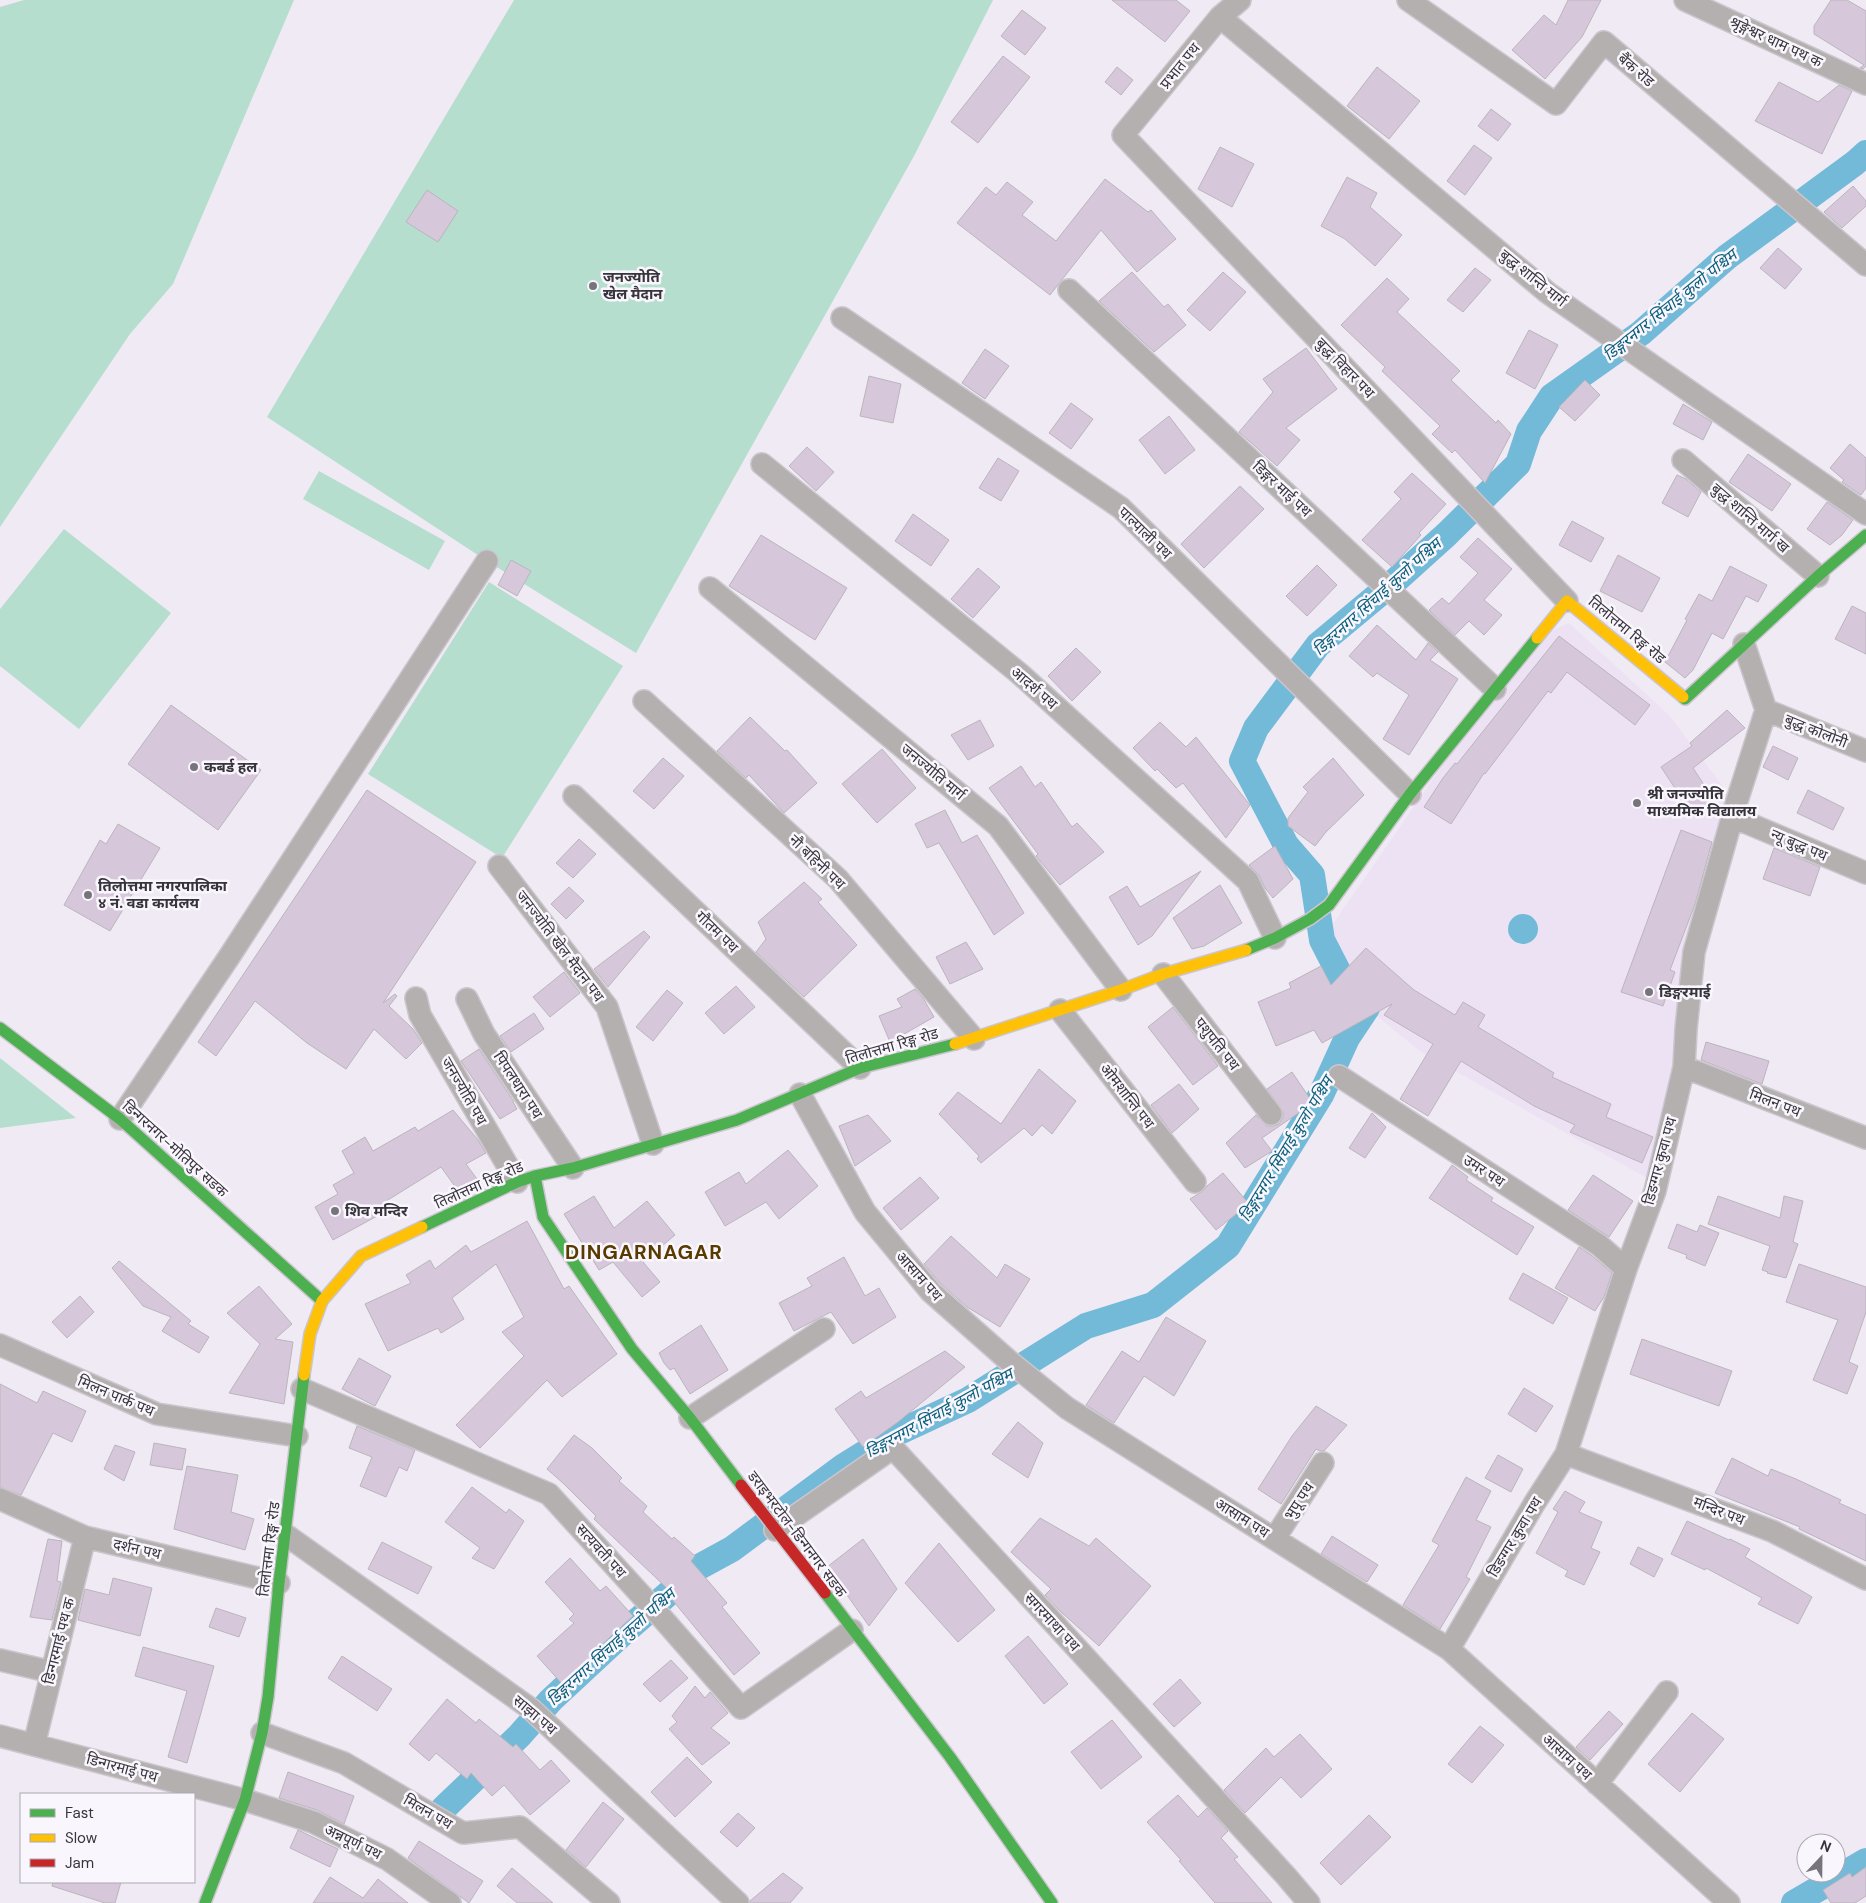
<svg xmlns="http://www.w3.org/2000/svg" width="1866" height="1903" font-family="'DM Sans','Noto Sans Devanagari',sans-serif">
<rect width="100%" height="100%" fill="#f0eaf4"/>
<path fill="#ede2f4" d="M1569 623 1670 716 1736 804 1656 1183 1421 1052 1367 1008 1342 979 1322 940 1495 689 1538 637Z"/>
<path fill="#b6decf" d="M24 0H294L173 284 130 334 0 527V7Z
M514 0H993L914 156 636 653 487 561 267 417Z
M319 471 445 541 429 570 303 499Z
M64 529 171 613 79 729 0 666V609Z
M489 582 623 666 502 858 368 774Z
M0 1058 76 1118 0 1128Z"/>
<path fill="#73bad8" d="M1508 929a15 15 0 1 1 30 0a15 15 0 1 1-30 0Z"/>
<g fill="none" stroke-linecap="round" stroke-linejoin="round">
<path stroke="#73bad8" stroke-width="26" d="M443 1809 519 1736 551 1700 623 1633 699 1567 732 1549 844 1466 897 1433 968 1400 1086 1326 1153 1305 1228 1246 1321 1095 1347 1038 1367 1008 1342 979 1322 940 1312 875 1286 845 1242 761 1256 728 1318 645 1395 581 1447 534 1518 464 1529 431 1552 396 1641 333 1727 257 1855 163 1866 153
M1794 1903 1866 1861"/>
</g>
<path fill="#d6c8da" stroke="#bab5bc" d="M1112 0H1176L1190 11 1165 42Z
M1568 0H1601L1582 37 1545 79 1512 50 1544 15 1556 25Z
M1831 0H1847L1866 11V66L1863 69 1860 68 1864 65 1814 34V26Z
M1022 10 1046 28 1025 55 1001 36Z
M1003 56 1030 77 978 143 951 122Z
M1117 67 1133 80 1121 95 1105 82Z
M1377 67 1420 101 1389 139 1347 106Z
M1779 82 1818 102 1839 85 1852 91 1822 154 1755 121Z
M1491 109 1511 124 1498 141 1478 126Z
M1474 145 1492 158 1465 195 1447 181Z
M1220 147 1254 164 1232 207 1198 189Z
M1347 177 1377 193 1370 207 1402 235 1375 266 1345 239 1321 226Z
M1105 179 1148 212 1151 210 1176 239 1137 272 1101 230 1050 295 957 223 986 187 996 195 1007 182 1033 202 1022 215 1056 241Z
M1853 186 1866 201V206L1842 228 1824 212Z
M427 190 458 211 438 242 406 222Z
M1778 248 1802 269 1785 289 1760 268Z
M1475 268 1491 280 1463 312 1447 300Z
M1132 272 1164 307 1168 304 1186 325 1154 352 1099 301Z
M1223 272 1246 292 1210 331 1187 310Z
M1387 278 1409 299 1397 312 1460 371 1451 380 1496 423 1498 420 1511 434 1485 483 1455 450 1452 453 1432 434 1440 426 1382 371 1385 367 1341 325Z
M1529 330 1558 345 1535 389 1506 373Z
M1306 348 1337 389 1286 428 1300 440 1277 466 1239 432 1273 392 1263 379Z
M985 349 1009 366 985 399 962 383Z
M869 376 901 384 893 423 860 416Z
M1585 380 1600 395 1575 421 1559 407Z
M1071 403 1093 419 1071 449 1049 433Z
M1683 404 1712 422 1703 440 1673 424Z
M1169 416 1195 450 1165 474 1139 440Z
M1850 444 1866 458V488L1861 495 1842 482 1844 480 1830 468Z
M807 447 834 472 816 491 789 466Z
M1748 454 1791 484 1772 511 1729 482Z
M998 458 1019 471 1001 501 979 488Z
M1412 473 1446 504 1419 533 1421 535 1392 567 1362 540 1401 499 1394 492Z
M1677 475 1686 479 1701 492 1688 517 1662 503Z
M1240 486 1264 509 1204 568 1181 544Z
M1827 502 1853 520 1842 535 1830 545 1807 529Z
M913 514 949 540 931 566 895 541Z
M1572 521 1604 538 1591 562 1559 545Z
M761 535 847 588 815 640 729 586Z
M1478 538 1512 569 1484 600 1502 615 1484 635 1469 621 1455 635 1429 610 1442 598 1449 604 1478 573 1460 557Z
M1618 555 1660 578 1642 612 1600 591Z
M511 560 531 571 517 596 498 585Z
M1317 565 1337 585 1307 616 1286 596Z
M1730 566 1767 585 1758 602 1746 596 1723 639 1712 633 1693 670 1685 678 1665 662 1687 620 1685 619 1699 594 1712 601Z
M978 568 1000 587 973 618 951 599Z
M1852 606 1866 613V654L1835 639Z
M1377 625 1416 660 1428 643 1438 652 1430 660 1458 679 1409 755 1383 739 1409 695 1377 673 1373 677 1349 656Z
M1559 636 1650 705 1635 725 1567 672 1551 693 1548 691 1485 774 1484 773 1451 824 1424 807 1443 778 1455 763 1457 764Z
M1076 648 1101 672 1072 701 1048 676Z
M171 705 261 770 218 830 128 764Z
M1727 710 1745 728 1693 768 1716 803 1694 817 1661 767 1692 746 1690 743Z
M750 717 785 751 787 750 817 783 784 813 749 775 746 778 717 751Z
M980 720 994 746 968 760 951 735Z
M1160 722 1186 747 1196 737 1250 805 1226 838 1183 783 1176 788 1157 769 1155 771 1133 748Z
M1773 746 1798 758 1788 780 1763 767Z
M882 749 916 788 877 823 842 784Z
M663 758 684 776 654 809 633 791Z
M1333 758 1364 795 1326 832 1315 846 1288 826V818L1308 792 1303 787Z
M1021 766 1035 787 1041 782 1072 827 1077 823 1104 852 1060 885 1036 856 1038 854 989 788Z
M367 790 476 862 383 1003 395 994 397 996 389 1006 413 1029 422 1043 406 1059 374 1029 346 1069 307 1043 255 1001 216 1056 198 1042Z
M1808 790 1844 808 1833 830 1797 813Z
M945 810 962 843 977 835 1024 913 994 935 939 843 927 848 915 824Z
M118 824 160 848 110 931 64 905 100 840 106 844Z
M1681 830 1712 842 1695 904 1670 970 1675 972 1663 1006 1621 992Z
M579 839 596 854 573 878 556 863Z
M1275 846 1293 879 1273 898 1265 888 1259 875 1249 865Z
M1774 848 1820 867 1810 896 1763 879Z
M1201 871 1152 936 1138 945 1109 897 1127 886 1140 907Z
M804 882 822 899 818 902 857 945 804 997 756 952 766 939 758 922Z
M1220 885 1242 923 1204 946 1192 949 1173 918Z
M569 887 584 901 566 919 551 904Z
M644 931 650 937 608 987 594 969Z
M966 942 983 969 950 984 936 957Z
M1366 948 1414 990 1455 1015 1463 1002 1485 1015 1478 1027 1554 1073 1552 1077 1611 1104 1606 1117 1653 1137 1642 1163 1570 1132 1575 1125 1534 1106 1461 1061 1428 1116 1400 1099 1433 1044 1384 1015 1392 1004 1322 1043 1314 1030 1276 1046 1258 1002 1291 988 1289 983 1321 966 1331 985Z
M564 972 580 993 550 1017 533 997Z
M736 986 755 1007 724 1034 705 1013Z
M915 989 923 998 934 1017 890 1042 879 1016 902 1007 897 999Z
M667 990 683 1003 653 1041 636 1027Z
M1173 1007 1218 1066 1193 1085 1148 1027Z
M534 1013 544 1029 511 1052 500 1036Z
M1706 1042 1769 1061 1762 1084 1701 1060Z
M479 1049 514 1102H513L517 1109 500 1119 461 1061Z
M1039 1069 1076 1101 1052 1134 1042 1125 1032 1136 1024 1128 981 1163 977 1159 979 1156 939 1114 958 1092 1001 1124Z
M1292 1072 1313 1103 1262 1138 1272 1151 1245 1168 1226 1143 1256 1115 1267 1126H1273L1279 1124 1283 1118V1112L1267 1089Z
M1179 1084 1199 1109 1172 1133 1151 1105Z
M453 1110 478 1140 486 1153 466 1164 477 1179 459 1192 441 1167 375 1208 379 1215 333 1240 315 1207 338 1194 333 1185 354 1173 342 1151 365 1137 373 1151 415 1127 418 1131Z
M1372 1113 1386 1127 1365 1158 1349 1148Z
M868 1115 891 1141 855 1166 839 1126Z
M788 1150 818 1186 779 1219 766 1202 725 1226 705 1192 739 1172 746 1184Z
M1452 1165 1468 1177 1466 1180 1493 1198 1491 1201 1534 1227 1517 1255 1429 1198Z
M1223 1173 1249 1204 1216 1230 1190 1199 1203 1191 1207 1186Z
M1593 1175 1633 1201 1609 1237 1568 1210Z
M920 1177 939 1198 901 1230 883 1208Z
M594 1196 614 1228 647 1201 675 1235 643 1262 660 1282 642 1297 613 1262 599 1270 564 1214Z
M1718 1196 1780 1218 1784 1196 1803 1201 1793 1242 1798 1244 1786 1278 1767 1273 1768 1272 1762 1270 1770 1246 1708 1224Z
M527 1221 564 1289 569 1286 617 1354 562 1397 547 1380 480 1448 456 1425 524 1356 502 1332 524 1317 496 1264 452 1298 464 1319 441 1333 438 1328 388 1351 365 1304 411 1283 406 1275 430 1260 435 1269 466 1245 471 1252Z
M1677 1224 1697 1232 1700 1225 1719 1233 1705 1266 1686 1258 1687 1255 1668 1248Z
M951 1236 997 1278 1005 1264 1030 1279 1000 1327 967 1307 940 1283 924 1264Z
M1579 1247 1591 1255 1612 1273 1604 1297 1595 1311 1555 1288Z
M844 1257 865 1296 879 1288 896 1317 853 1344 831 1312 794 1331 779 1303 812 1286 807 1278Z
M119 1261 191 1321 188 1324 209 1337 199 1353 162 1331 171 1317 143 1306 112 1268Z
M1799 1264 1866 1287V1312L1849 1362 1858 1366 1847 1394 1813 1380 1838 1320 1786 1302Z
M1523 1273 1568 1298 1553 1324 1509 1299Z
M259 1286 292 1324 275 1339 293 1342 284 1404 229 1393 260 1344 227 1313Z
M80 1296 94 1312 67 1338 52 1322Z
M1166 1317 1206 1341 1174 1396 1144 1376 1114 1423 1086 1405 1122 1351 1139 1362Z
M701 1325 728 1370 690 1394 674 1368 670 1370 664 1363 659 1353Z
M1642 1339 1732 1371 1719 1406 1630 1374Z
M945 1351 965 1367 898 1422 863 1447 835 1409 861 1391 866 1398Z
M359 1358 391 1376 375 1406 342 1389Z
M0 1384 37 1403 43 1391 86 1411 72 1442 53 1433 21 1495 0 1487Z
M1524 1388 1553 1406 1536 1432 1508 1414Z
M1316 1406 1347 1425 1324 1451H1320L1316 1449 1281 1504 1258 1489 1292 1436Z
M1018 1422 1043 1443 1028 1478 992 1454Z
M357 1426 415 1450 407 1471 399 1467 386 1497 360 1486 372 1457 349 1448Z
M574 1435 592 1448 622 1478 619 1481 647 1506 643 1512 672 1539 674 1537 695 1556 691 1561 727 1603 722 1607 760 1653 734 1675 670 1597 673 1594 594 1519 596 1516 564 1484 547 1469Z
M154 1443 186 1449 182 1470 150 1465Z
M115 1445 135 1452 124 1481 104 1469Z
M1498 1455 1523 1469 1511 1492 1485 1478Z
M1732 1458 1768 1476 1771 1469 1796 1479 1841 1500 1839 1503 1866 1515V1561L1799 1529 1800 1527 1715 1493Z
M187 1466 238 1475 231 1512 254 1519 245 1550 174 1529Z
M1466 1477 1491 1491 1476 1520 1491 1527 1466 1577 1470 1579 1440 1629 1403 1605 1439 1545 1432 1541Z
M472 1487 506 1513 509 1509 524 1521 494 1569 472 1558 480 1548 445 1522Z
M1565 1491 1585 1502 1579 1512 1602 1522 1591 1548 1600 1552 1584 1585 1565 1576 1568 1571 1536 1553 1558 1512 1553 1509Z
M1040 1518 1089 1546 1096 1538 1151 1586 1099 1646 1061 1612 1045 1595 1051 1589 1011 1552Z
M1687 1521 1729 1540 1730 1539 1750 1549 1745 1557 1812 1597 1798 1624 1758 1604 1762 1598 1706 1568 1705 1570 1671 1554Z
M1332 1536 1378 1565 1367 1582 1321 1554Z
M48 1539 62 1541 57 1581 61 1582 52 1620 30 1617Z
M863 1539 897 1589 869 1626 827 1567Z
M382 1542 432 1567 418 1594 368 1569Z
M939 1543 995 1610 958 1642 905 1583Z
M1638 1547 1663 1559 1654 1577 1630 1564Z
M570 1558 600 1591 606 1586 633 1616 595 1651 598 1655 564 1686 537 1656 574 1623 569 1619 574 1614 545 1582Z
M113 1578 152 1588 140 1636 78 1620 85 1589 109 1595Z
M216 1608 246 1618 239 1637 209 1627Z
M1028 1636 1068 1684 1044 1704 1005 1656Z
M143 1647 214 1666 187 1763 168 1757 187 1691 135 1676Z
M342 1656 392 1689 377 1711 328 1678Z
M671 1660 688 1678 660 1702 643 1684Z
M1180 1679 1201 1703 1174 1727 1153 1704Z
M695 1686 705 1698 710 1692 728 1713 711 1728 730 1743 702 1765 669 1729 677 1722 672 1716Z
M447 1699 476 1723 479 1719 513 1747 516 1744 540 1770 551 1760 570 1781 530 1815 504 1785 492 1796 471 1773 467 1779 436 1753 429 1761 409 1744Z
M1609 1711 1623 1724 1590 1760 1576 1747Z
M1692 1713 1724 1739 1680 1792 1648 1764Z
M1112 1720 1142 1757 1101 1789 1071 1752Z
M1480 1726 1504 1745 1472 1783 1448 1764Z
M1300 1734 1332 1769 1301 1798 1281 1777 1245 1813 1224 1790 1266 1748 1274 1757Z
M687 1757 712 1782 675 1817 651 1792Z
M288 1772 354 1796 344 1824 317 1810 279 1798Z
M1178 1795 1198 1817 1207 1808 1228 1831 1221 1838 1238 1857 1234 1859 1272 1903H1215L1179 1861 1181 1860 1147 1822Z
M603 1802 624 1819 586 1867 566 1850Z
M738 1813 755 1828 737 1847 720 1832Z
M1369 1815 1391 1837 1341 1885 1320 1863Z
M298 1830 338 1849 330 1867 290 1848Z
M419 1841 483 1881 469 1903 408 1858Z
M1866 1867V1896L1855 1903H1831L1823 1890 1850 1873 1852 1877Z
M512 1868 553 1903H517L497 1886Z
M783 1873 803 1888 790 1903H750V1901Z
M330 1877 363 1898 378 1879 408 1903H313Z
M53 1882H121L115 1903H105L52 1886Z"/>
<g fill="none" stroke-linecap="round" stroke-linejoin="round">
<g stroke="#cbc6ce" stroke-width="24">
<path id="street" d="M1240 0 1220 17 1123 135 1567 601
M1408 0 1556 104 1604 42 1866 265
M1685 0 1866 84
M1220 17 1548 293 1866 514
M1069 290 1495 689
M842 318 1121 508 1410 794
M1683 460 1818 576
M762 464 1020 674 1248 881 1275 938
M710 588 998 826 1121 990
M644 701 838 879 974 1039
M1766 710 1866 751
M574 796 860 1068
M1733 817 1866 873
M499 866 607 1007 653 1144
M1163 974 1271 1114
M416 998 420 1015 517 1182
M467 999 484 1034 573 1168
M1060 1010 1195 1182
M1684 1067 1866 1138
M1339 1076 1599 1245 1626 1269
M800 1094 865 1212 931 1292 1009 1361 1067 1408 1449 1649 1729 1903
M120 1119 229 957 487 561
M0 1345 157 1414 297 1436
M302 1389 549 1494 663 1619 741 1708 852 1630
M690 1418 824 1329
M1566 1454 1772 1531 1866 1579
M0 1499 85 1537 279 1583
M775 1530 893 1448 1286 1876 1309 1903
M286 1535 531 1709 738 1903
M1275 1538 1323 1463
M1449 1649 1534 1504 1566 1454 1626 1269 1655 1191 1684 1067 1686 1029 1694 952 1736 804 1766 710 1744 644
M0 1660 52 1672
M262 1733 344 1763 463 1833 520 1827 609 1903
M0 1736 245 1800 313 1822 387 1859 450 1903
M34 1745 85 1537
M1597 1784 1667 1692"/>
</g>
<g stroke="#cbc6ce" stroke-width="14">
<path id="fast" d="M1683 697 1685 699 1818 576 1866 535
M1246 950 1275 938 1310 919 1329 905 1410 794 1537 638
M0 1028 120 1119 322 1301
M535 1176 543 1217 632 1349 690 1418 741 1485
M422 1227 517 1182 535 1176 573 1168 737 1120 860 1068 955 1044
M825 1593 950 1757 1052 1903
M205 1903 245 1800 262 1733 268 1697 279 1583 304 1375"/>
</g>
<g stroke="#cbc6ce" stroke-width="14">
<path id="slow" d="M1537 638 1567 601 1683 697
M955 1044 1121 990 1163 974 1246 950
M304 1375 310 1334 322 1301 361 1256 422 1227"/>
</g>
<g stroke="#cbc6ce" stroke-width="14">
<path id="jam" d="M741 1485 825 1593"/>
</g>
<use href="#street" stroke="#b3b0af" stroke-width="21"/>
<use href="#fast" stroke="#4caf50" stroke-width="11"/>
<use href="#slow" stroke="#ffc107" stroke-width="11"/>
<use href="#jam" stroke="#c62828" stroke-width="11"/>
</g>
<g fill="#78747c" stroke="#faf6fd" stroke-width="2">
<circle cx="593" cy="286" r="5"/>
<circle cx="194" cy="767" r="5"/>
<circle cx="1637" cy="803" r="5"/>
<circle cx="88" cy="895" r="5"/>
<circle cx="1649" cy="992" r="5"/>
<circle cx="335" cy="1211" r="5"/>
</g>
<g text-anchor="middle" dominant-baseline="central" stroke-width="5" stroke-linejoin="round" paint-order="stroke">
<g font-size="15" fill="#38343b" stroke="#faf6fd">
<text transform="translate(1776 42) rotate(25)">श्रृङ्गेश्वर धाम पथ क</text>
<text transform="translate(1180 66) rotate(-51)">प्रभात पथ</text>
<text transform="translate(1636 70) rotate(41)">बैंक रोड</text>
<text transform="translate(1533 278) rotate(39)">बुद्ध शान्ति मार्ग</text>
<text transform="translate(1345 368) rotate(46)">बुद्ध विहार पथ</text>
<text transform="translate(1282 489) rotate(43)">डिङ्गर माई पथ</text>
<text transform="translate(1750 518) rotate(41)">बुद्ध शान्ति मार्ग ख</text>
<text transform="translate(1145 533) rotate(44)">पाल्पाली पथ</text>
<text transform="translate(1627 630) rotate(40)">तिलोत्तमा रिङ्ग रोड</text>
<text transform="translate(1034 688) rotate(41)">आदर्श पथ</text>
<text transform="translate(1816 731) rotate(22)">बुद्ध कोलोनी</text>
<text transform="translate(933 772) rotate(40)">जनज्योति मार्ग</text>
<text transform="translate(1799 845) rotate(23)">न्यू बुद्ध पथ</text>
<text transform="translate(817 862) rotate(44)">नौ बहिनी पथ</text>
<text transform="translate(717 932) rotate(44)">गौतम पथ</text>
<text transform="translate(560 946) rotate(53)">जनज्योति खेल मैदान पथ</text>
<text transform="translate(1217 1044) rotate(52)">पशुपति पथ</text>
<text transform="translate(892 1046) rotate(-16)">तिलोत्तमा रिङ्ग रोड</text>
<text transform="translate(518 1085) rotate(57)">पिपलधारा पथ</text>
<text transform="translate(464 1091) rotate(60)">जनज्योति पथ</text>
<text transform="translate(1127 1096) rotate(52)">ओमशान्ति पथ</text>
<text transform="translate(1775 1103) rotate(21)">मिलन पथ</text>
<text transform="translate(175 1149) rotate(42)">डिन्गरनगर-मोतिपुर सडक</text>
<text transform="translate(1660 1161) rotate(-75)">डिङग्गर कुवा पथ</text>
<text transform="translate(1484 1171) rotate(33)">उमर पथ</text>
<text transform="translate(479 1185) rotate(-24)">तिलोत्तमा रिङ्ग रोड</text>
<text transform="translate(919 1276) rotate(48)">आसाम पथ</text>
<text transform="translate(116 1396) rotate(23)">मिलन पार्क पथ</text>
<text transform="translate(1299 1501) rotate(-57)">भुपू पथ</text>
<text transform="translate(1719 1511) rotate(21)">मन्दिर पथ</text>
<text transform="translate(1242 1518) rotate(32)">आसाम पथ</text>
<text transform="translate(797 1534) rotate(53)">डराइभरटोल-डिन्गनगर सडक</text>
<text transform="translate(1515 1537) rotate(-59)">डिङग्गर कुवा पथ</text>
<text transform="translate(137 1549) rotate(13)">दर्शन पथ</text>
<text transform="translate(269 1549) rotate(-83)">तिलोत्तमा रिङ्ग रोड</text>
<text transform="translate(601 1551) rotate(48)">सत्यवती पथ</text>
<text transform="translate(1052 1622) rotate(47)">सगरमाथा पथ</text>
<text transform="translate(59 1641) rotate(-76)">डिन्गरमाई पथ क</text>
<text transform="translate(535 1715) rotate(40)">साझा पथ</text>
<text transform="translate(1567 1757) rotate(42)">आसाम पथ</text>
<text transform="translate(122 1768) rotate(15)">डिन्गरमाई पथ</text>
<text transform="translate(428 1812) rotate(30)">मिलन पथ</text>
<text transform="translate(353 1842) rotate(26)">अन्नपूर्ण पथ</text>
</g>
<g font-size="15" font-weight="bold" fill="#38343b" stroke="#faf6fd" text-anchor="start">
<text x="603" y="277">जनज्योति<tspan x="603" dy="17">खेल मैदान</tspan></text>
<text x="204" y="767">कबर्ड हल</text>
<text x="1647" y="794">श्री जनज्योति<tspan x="1647" dy="17">माध्यमिक विद्यालय</tspan></text>
<text x="98" y="886">तिलोत्तमा नगरपालिका<tspan x="98" dy="17">४ नं. वडा कार्यलय</tspan></text>
<text x="1659" y="992">डिङ्गरमाई</text>
<text x="345" y="1211">शिव मन्दिर</text>
</g>
<g font-size="16" font-style="italic" fill="#0b5f7a" stroke="#faf6fd">
<text transform="translate(1670 305) rotate(-39)">डिङ्गरनगर सिंचाई कुलो पश्चिम</text>
<text transform="translate(1377 597) rotate(-42)">डिङ्गरनगर सिंचाई कुलो पश्चिम</text>
<text transform="translate(1286 1149) rotate(-59)">डिङ्गरनगर सिंचाई कुलो पश्चिम</text>
<text transform="translate(939 1413) rotate(-29)">डिङ्गरनगर सिंचाई कुलो पश्चिम</text>
<text transform="translate(611 1647) rotate(-42)">डिङ्गरनगर सिंचाई कुलो पश्चिम</text>
</g>
<g font-size="20" font-weight="bold" letter-spacing="1" fill="#593b00" stroke="#faf6fd">
<text x="644" y="1252">DINGARNAGAR</text>
</g>
</g>
<rect x="20" y="1793" width="175" height="90" fill="#faf6fd" stroke="#aca8af"/>
<rect x="30" y="1809" width="25" height="8" fill="#4caf50" stroke="#aca8af"/>
<text x="65" y="1818" font-size="15" fill="#38343b">Fast</text>
<rect x="30" y="1834" width="25" height="8" fill="#ffc107" stroke="#aca8af"/>
<text x="65" y="1843" font-size="15" fill="#38343b">Slow</text>
<rect x="30" y="1859" width="25" height="8" fill="#c62828" stroke="#aca8af"/>
<text x="65" y="1868" font-size="15" fill="#38343b">Jam</text>
<g transform="translate(1821 1858) rotate(22)"><circle r="24" fill="#faf6fd" stroke="#aca8af"/>
<path d="M0-4L9 19L0 12L-9 19Z" fill="#78747c"/>
<text y="-8" font-size="14" font-weight="bold" text-anchor="middle" fill="#38343b">N</text>
</g>
</svg>
